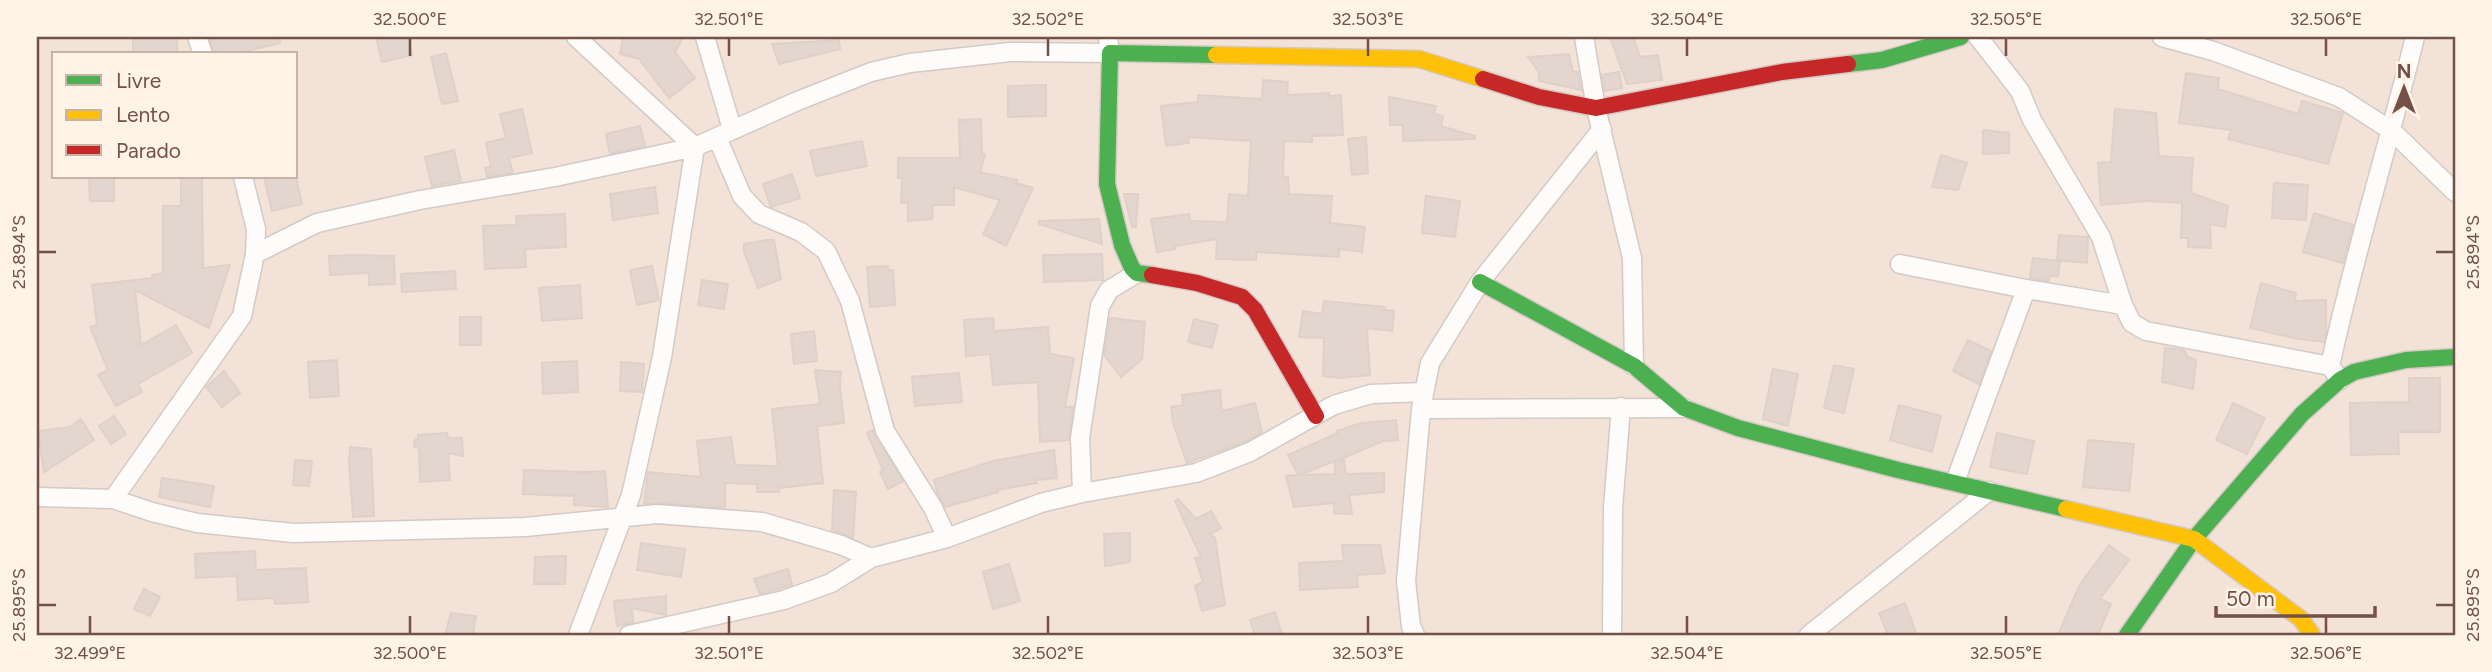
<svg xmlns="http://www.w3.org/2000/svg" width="2492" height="672" font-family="Figtree,sans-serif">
<rect width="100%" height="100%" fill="#f6eee7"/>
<path fill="#f2e2d7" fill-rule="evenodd" d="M37 37H2455V635H37ZM54 54H296V177H54Z"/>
<path fill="#e2d6cf" stroke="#dfd0c9" stroke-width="2" fill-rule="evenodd" d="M133 37H177V54H133Z
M209 37H279L280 43 234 54H214Z
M376 37H408L412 55 382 62Z
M623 37H683L675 52 695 78 669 98 639 59 620 54Z
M1610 37H1633L1640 57 1658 55 1662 80 1627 84Z
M839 40 840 49 779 64 772 44Z
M446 53 458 101 442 104 431 57Z
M1569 54 1573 72H1578L1581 90 1539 81V72L1528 57Z
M1619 72 1622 88 1605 91 1602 75Z
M2186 73 2219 78 2218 89 2298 114 2302 101 2343 113 2328 164 2228 139 2231 130 2179 123Z
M1263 80 1288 82 1287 95 1329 93V96L1341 95 1343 135 1312 136V142L1284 141 1283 176 1288 177 1289 194 1332 196 1330 223 1365 227 1362 252 1339 249V257L1256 252V260L1216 259 1217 239 1175 246V249L1157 252 1151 219 1189 214 1190 221 1227 222 1229 194 1248 196 1251 141 1188 137 1189 143 1166 146 1161 106 1198 102V95L1262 99Z
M1046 85V116L1008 117V86Z
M1389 97 1436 106 1434 114 1443 116 1441 126 1475 136V139L1403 141V125H1390Z
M522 109 532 153 509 158 513 173 487 177 485 168 491 166 486 143 506 138 500 114Z
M2115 109 2156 113 2159 156 2193 158 2191 193 2228 206 2225 227 2210 224 2211 248 2188 247V238H2181L2182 203 2148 201 2101 205 2098 163 2111 162Z
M981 119 982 154 985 155 980 172 1017 180 1016 183 1033 188 1006 246 983 234 1000 200 954 187V205H933L932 219 908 221V203H901L902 178H898V158H960L959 120Z
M640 126 645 146 610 154 606 134Z
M1983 130 2009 133V153L1983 154Z
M1366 137 1368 173 1352 175 1348 139Z
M862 141 867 166 816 176 810 151Z
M454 150 461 181 432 186 425 157Z
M1941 155 1967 163 1958 190 1932 187Z
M792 174 800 198 771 207 763 184Z
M181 177H202L203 268 230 265 209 328 135 290 141 345 176 325 192 353 138 384 142 392 116 406 98 375 108 370 90 327 97 325 92 285 153 278 152 275 163 273V206H181Z
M264 177H296L302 204 272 211Z
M89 178H114V201H90Z
M2274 183 2308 185 2306 220 2272 218Z
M655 187 658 213 613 220 610 194Z
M1124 194H1138L1136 227H1132Z
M1426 196 1460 201 1455 237 1422 233Z
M2314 213 2353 225 2343 263 2303 252Z
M565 214 566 247 525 249 526 267 485 269 483 226 517 225 516 216Z
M1099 219 1102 244 1039 224V221Z
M2059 235 2088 237 2087 263 2057 260Z
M767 240H774L781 279 758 288 744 252V244Z
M1102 254 1103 280 1044 282 1043 255Z
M357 255 394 256 395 284 369 285V273L330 275 329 256Z
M2033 258 2060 261 2058 276H2050L2049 281 2030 278Z
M652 266 659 300 637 305 630 270Z
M888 266 889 271 893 270 895 305 870 307 867 267Z
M455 271 456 289 402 292 401 274Z
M702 280 728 284 724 309 698 305Z
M2261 283 2296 293 2295 301 2326 300V331L2324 342 2298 339 2250 328Z
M580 285 582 318 542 321 539 288Z
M1324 301 1385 307 1384 310 1394 311 1392 331 1367 328 1370 375 1341 378 1323 376 1324 338 1299 337 1303 311 1322 314Z
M460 317H481V345H460Z
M993 318 994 331 1048 327 1050 354 1074 358 1065 407H1073L1069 440 1040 442 1038 382 993 385 990 354 966 356 964 320Z
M1110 318 1145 322 1142 359 1121 377 1104 355Z
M1194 319 1218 325 1212 348 1188 342Z
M814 331 817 361 794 364 791 334Z
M1968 340 1991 351 1979 384 1953 371Z
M2165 348 2184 350 2188 357 2196 360 2193 389 2162 382Z
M337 360 339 396 310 398 308 362Z
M577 361 578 392 543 394 542 363Z
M621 362 644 364 642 392 620 391Z
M1834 365 1854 369 1844 413 1824 408Z
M1773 369 1798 374 1788 426 1763 419Z
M815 370 841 372 840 386 844 423 817 426 823 483 779 488V492H757V484L725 483V508L658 503 644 504 648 472 701 477 697 441 731 437 735 465 778 466 772 409 820 404Z
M224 371 240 393 222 407 206 387Z
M959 373 962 402 915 406 912 377Z
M2409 378H2440V432H2398L2399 454 2351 455 2350 403 2409 402Z
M1220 390 1222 411 1255 403 1262 432 1245 442 1187 463 1173 423 1171 407 1183 405 1182 395Z
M2233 403 2265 418 2247 454 2216 440Z
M1899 405 1941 416 1932 452 1890 440Z
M114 416 126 434 111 444 99 426Z
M81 419 94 440 44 472 38 431 70 427Z
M1396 420 1398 440 1383 441 1336 461 1344 460 1346 474 1384 473V492L1349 495 1352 514 1334 513V503L1294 507 1286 476 1298 475 1288 455 1338 433 1337 431 1361 423ZM1335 461V474L1299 475Z
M873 430 903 481 888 489 880 472 883 470 867 433Z
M447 433 448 438H462L463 456 448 453 450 480 420 482 419 448 414 447 415 440 418 439V435Z
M1997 433 2034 441 2027 474 1990 467Z
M2088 440 2134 444 2129 491 2083 487Z
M350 447 371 449 374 516 353 517 349 462Z
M1054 450 1057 478 1036 480 1037 483 997 490 998 492 945 507 938 494 934 480 993 461Z
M295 460 312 461 309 486 293 485Z
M524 470 585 472 605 471 608 507 574 505V496L523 494Z
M162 478 214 486 210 507 159 497Z
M834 490 856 492 853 538 832 530Z
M1178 499 1196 519 1211 511 1221 528 1210 534 1215 538 1225 605 1202 611 1195 586 1203 582 1195 558 1201 557 1175 501Z
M1130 533V562L1105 566 1104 534Z
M641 543 685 549 681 577 637 570Z
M1342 545H1380L1385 573 1357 575 1358 587 1300 590 1299 563 1344 561Z
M2109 545 2129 560 2100 599 2111 604 2098 635H2058L2079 586Z
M255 551 256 570 306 568 308 602 275 604 274 598 238 600 237 576 196 578 195 554Z
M566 556 565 584H534L535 557Z
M1009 564 1020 601 993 609 983 572Z
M788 569 792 585 760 594 754 579Z
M144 589 160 597 150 616 134 609Z
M666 596V615L632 608 633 623 617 626 614 601Z
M1905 603 1917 635H1888L1879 613Z
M1275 612 1282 635H1255L1250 620Z
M451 613 476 616 473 635H445Z"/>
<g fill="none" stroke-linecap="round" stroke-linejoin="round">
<g stroke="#d4cac5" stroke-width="21">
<path id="street" d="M197 37 203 54
M576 37 695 147
M705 37 732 129
M1584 37 1596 108 1632 258 1634 366
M1978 37 2020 91 2032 120 2101 237 2123 305 2132 323 2146 331 2330 366 2340 380
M2162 37 2213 51 2339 97 2392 131 2455 192
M717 137 742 196 759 214 801 232 826 251 850 301 885 431 933 508 947 538
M255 254 317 223 420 200 555 177 695 147 795 102 871 72 910 63 1010 52 1110 53 1108 37
M1900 264 2026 289 2123 305
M2330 366C2354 255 2388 147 2415 37
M1421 409 1684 408
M1955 482 2026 289
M1082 493 1080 438 1100 306 1109 290 1137 273
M37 497 113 499 152 512 197 523 293 533 525 527 657 514 762 522 841 545 871 558
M113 499 242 316 255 254 256 229 243 177
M578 635 631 495 662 357 695 147
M629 635 784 600 831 583 871 558 947 538 1041 503 1082 493 1196 473 1250 452 1334 405 1371 394 1423 392
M1415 635 1411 626 1406 581 1421 409 1430 363 1480 282 1602 129
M1612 635 1613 508 1621 407
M1809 635 1989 491"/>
</g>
<g stroke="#d5c9c4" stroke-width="19">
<path id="fast" d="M1848 64 1882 60 1961 37
M1152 275 1137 273 1132 268 1122 245 1107 184 1110 53 1216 55
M1480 282 1634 366 1684 408 1738 428 1898 470 2066 509
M2127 635 2194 539 2302 414 2340 380 2354 372 2406 360 2455 357"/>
</g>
<g stroke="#d5c9c4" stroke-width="19">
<path id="slow" d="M1216 55 1419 59 1483 79
M2066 509 2194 539 2301 619 2312 635"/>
</g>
<g stroke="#d5c9c4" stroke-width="19">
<path id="jam" d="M1483 79 1539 97 1596 108 1782 72 1848 64
M1152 275 1197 283 1242 297 1255 310 1316 416"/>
</g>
<use href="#street" stroke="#fefcfb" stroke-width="18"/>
<use href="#fast" stroke="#4caf50" stroke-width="16"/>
<use href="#slow" stroke="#ffc107" stroke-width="16"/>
<use href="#jam" stroke="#c62828" stroke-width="16"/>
</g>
<path fill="none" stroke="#735148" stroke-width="2.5" d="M410 38V56M729 38V56M1048 38V56M1368 38V56M1687 38V56M2006 38V56M2326 38V56M38 252H56M2436 252H2454M38 605H56M2436 605H2454M90 616V634M410 616V634M729 616V634M1048 616V634M1368 616V634M1687 616V634M2006 616V634M2326 616V634"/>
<rect width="2492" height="672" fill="none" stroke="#fff2e7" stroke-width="77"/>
<rect x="52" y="52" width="245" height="126" fill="#fff2e7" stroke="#c7b2a7" stroke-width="2"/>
<rect x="66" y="75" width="35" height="10" fill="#4caf50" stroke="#c7b2a7" stroke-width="2"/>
<text x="116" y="88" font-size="21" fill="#735148">Livre</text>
<rect x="66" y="110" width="35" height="10" fill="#ffc107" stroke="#c7b2a7" stroke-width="2"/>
<text x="116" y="122" font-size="21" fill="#735148">Lento</text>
<rect x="66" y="145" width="35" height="10" fill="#c62828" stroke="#c7b2a7" stroke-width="2"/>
<text x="116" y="158" font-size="21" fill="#735148">Parado</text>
<g transform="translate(2404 88)" stroke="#fff2e7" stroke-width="5" paint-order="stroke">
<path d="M0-5L12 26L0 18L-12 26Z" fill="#735148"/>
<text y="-10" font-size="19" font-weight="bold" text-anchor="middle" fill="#735148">N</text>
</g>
<path d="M2216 606v10h159v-10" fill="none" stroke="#735148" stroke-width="3.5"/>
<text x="2226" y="606" font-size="21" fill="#735148" stroke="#fff2e7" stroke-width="5" paint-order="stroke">50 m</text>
<rect x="38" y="38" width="2416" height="596" fill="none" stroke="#735148" stroke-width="2.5"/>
<g font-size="18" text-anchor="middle" fill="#735148">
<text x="410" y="25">32.500°E</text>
<text x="729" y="25">32.501°E</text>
<text x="1048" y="25">32.502°E</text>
<text x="1368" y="25">32.503°E</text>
<text x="1687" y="25">32.504°E</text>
<text x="2006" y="25">32.505°E</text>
<text x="2326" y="25">32.506°E</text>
<text transform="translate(19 252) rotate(-90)" y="6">25.894°S</text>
<text transform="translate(2473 252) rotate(-90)" y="6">25.894°S</text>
<text transform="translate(19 605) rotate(-90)" y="6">25.895°S</text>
<text transform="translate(2473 605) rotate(-90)" y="6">25.895°S</text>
<text x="90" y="659">32.499°E</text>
<text x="410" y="659">32.500°E</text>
<text x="729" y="659">32.501°E</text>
<text x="1048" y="659">32.502°E</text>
<text x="1368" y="659">32.503°E</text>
<text x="1687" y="659">32.504°E</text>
<text x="2006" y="659">32.505°E</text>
<text x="2326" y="659">32.506°E</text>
</g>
</svg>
